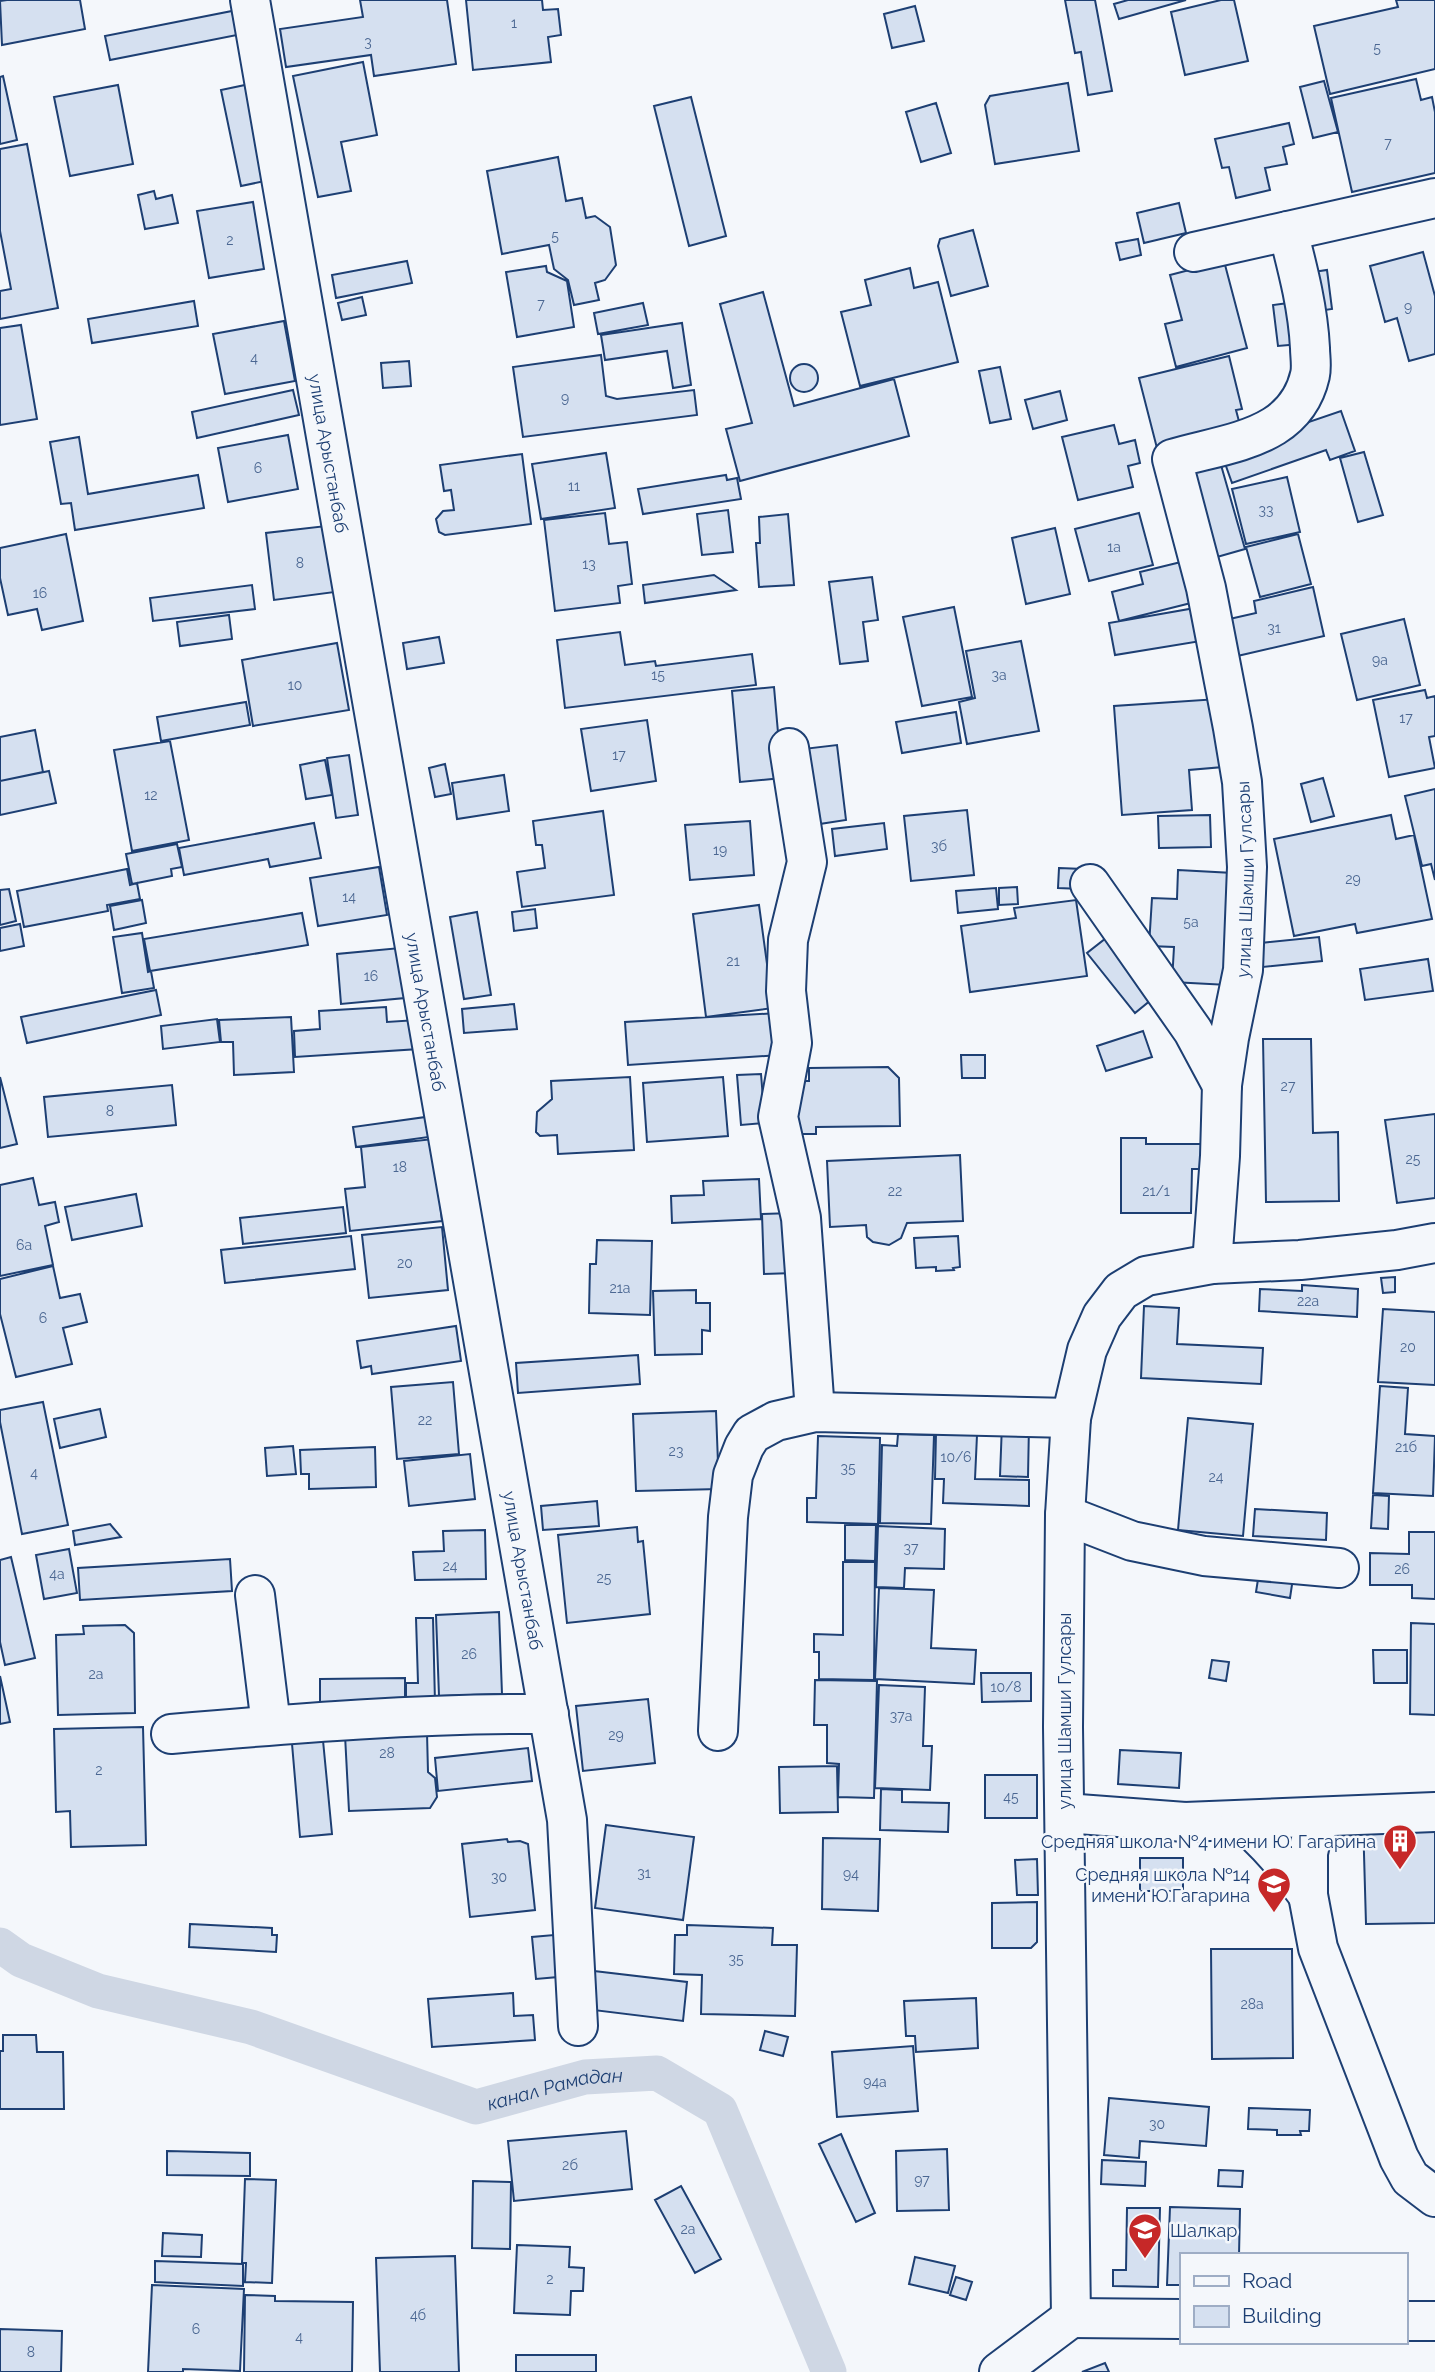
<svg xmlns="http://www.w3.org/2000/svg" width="1435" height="2372" font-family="Raleway,sans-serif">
<rect width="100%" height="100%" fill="#f4f7fb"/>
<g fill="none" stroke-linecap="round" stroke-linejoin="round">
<path stroke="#cfd7e4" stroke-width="35" id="s1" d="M0 1945 21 1960 98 1991 251 2027 476 2107 585 2077 657 2073 720 2110 829 2372"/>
</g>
<path fill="#d5e0f0" stroke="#1d3f73" stroke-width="2" d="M7 0H80L85 29 2 45 0 1Z
M360 0H447L456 64 374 76 371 55 286 67 280 29 363 17Z
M466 0H542L543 10 558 9 561 35 548 37 551 62 473 70Z
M1065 0H1095L1112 91 1088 95 1081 52 1075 53Z
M1128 0H1186L1119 19 1114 4Z
M1221 0H1234L1248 61 1185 75 1171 12Z
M1396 0H1435V69L1330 94 1314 26 1398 7Z
M915 6 924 41 892 48 884 14Z
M232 11 237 35 110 60 105 36Z
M363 62 377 135 341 142 351 191 318 197 293 76Z
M3 76 17 140 0 144V77Z
M1416 79 1421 100 1432 97 1435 112V173L1352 192 1331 98Z
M1324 81 1338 132 1313 138 1300 87Z
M1068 83 1079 151 995 164 985 105 990 96Z
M118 85 133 164 70 176 54 97Z
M245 85 265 181 241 186 221 90Z
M691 97 726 236 689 246 654 106Z
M936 103 951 153 921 162 906 112Z
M1289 123 1294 144 1283 147 1287 164 1265 168 1270 190 1236 198 1229 167 1222 168 1215 139Z
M27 144 58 308 0 319V291L11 289 0 231V149Z
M558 157 566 201 582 198 586 218 595 216 610 227 616 265 605 280 595 283 599 300 574 305 568 280 554 269 549 245 502 254 487 171Z
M154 191 156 199 172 195 178 223 145 229 138 195Z
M253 202 264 269 209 278 197 211Z
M1179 203 1186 233 1144 243 1137 213Z
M973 230 988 286 951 296 938 246 940 239Z
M1138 239 1141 255 1120 260 1116 243Z
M1423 252 1435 296V354L1409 361 1397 318 1385 322 1370 266Z
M407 261 412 283 336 298 332 275Z
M1224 261 1247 348 1176 367 1165 324 1182 320 1170 275Z
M546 266 547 272 567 281 574 327 517 337 506 272Z
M910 268 914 288 938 282 958 362 860 386 841 312 871 305 865 280Z
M1327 270 1332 309 1311 312 1306 273Z
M763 292 794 406 894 379 909 436 740 481 726 429 752 423 720 304Z
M362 297 366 315 342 320 338 303Z
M194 301 198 326 92 343 88 319Z
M1296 302 1300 344 1278 346 1273 305Z
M643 303 648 325 598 334 594 313Z
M284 321 295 381 225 394 213 334Z
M682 323 691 385 673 388 667 351 605 360 601 335Z
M21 325 37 419 0 425V328Z
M601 355 606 396 617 399 694 390 697 415 523 437 513 367Z
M1229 356 1242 409 1236 410 1241 429 1158 452 1139 378Z
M409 361 411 386 383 388 381 363Z
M790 378a14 14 0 1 1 28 0a14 14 0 1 1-28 0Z
M1000 367 1011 419 990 423 979 371Z
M293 390 299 415 197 438 192 412Z
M1060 391 1067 420 1033 429 1025 400Z
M1341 411 1355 451 1330 460 1326 450 1232 483 1221 452Z
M1114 425 1119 444 1135 440 1140 463 1128 466 1133 487 1078 500 1062 437Z
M288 435 298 489 228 502 218 448Z
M79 437 88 494 198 475 204 508 75 530 71 503 61 504 50 442Z
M1364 452 1383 515 1358 522 1340 458Z
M606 453 615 508 541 519 532 464Z
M522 454 531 524 445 535 439 532 436 519 443 511 454 510 451 490 444 491 440 465Z
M1219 458 1245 549 1210 559 1189 466Z
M726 475 727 480 737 478 741 499 643 514 638 489Z
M1287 477 1300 532 1246 544 1232 489Z
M728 510 733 552 702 555 697 514Z
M605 513 609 544 627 542 632 584 618 586 620 603 555 611 544 520Z
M1139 513 1153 565 1089 581 1075 529Z
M788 514 794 585 759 587 756 543H760L759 517Z
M326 526 335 592 274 600 266 533Z
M1055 528 1070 594 1026 604 1012 538Z
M66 534 83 621 42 630 37 609 8 615 0 578V548Z
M1298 534 1311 584 1260 597 1246 547Z
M1181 562 1191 603 1119 621 1112 592 1143 584 1140 572Z
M714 575 736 590 645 603 643 585Z
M872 577 878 620 863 622 868 661 840 664 829 582Z
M252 585 255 609 153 621 150 598Z
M1313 587 1324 636 1233 657 1225 620 1256 613 1254 601Z
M954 607 972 697 922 706 903 617Z
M1195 608 1201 641 1115 655 1109 623Z
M229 615 232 639 180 646 177 622Z
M1404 619 1420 685 1357 700 1341 634Z
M620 632 625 665 655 661 656 666 752 654 756 685 565 708 557 640Z
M439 637 444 663 407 669 403 643Z
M1021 641 1039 731 967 744 959 702 975 698 966 651Z
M337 643 349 710 253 726 242 660Z
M774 687 782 778 740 782 732 691Z
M1425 690 1427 698 1435 696V736L1429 737 1435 768 1389 777 1373 700Z
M1218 699 1223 767 1189 770 1192 810 1122 815 1114 706Z
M246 702 250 725 161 741 157 717Z
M956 712 961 743 902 753 896 722Z
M647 720 656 781 591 791 581 729Z
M35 730 43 772 0 781V737Z
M170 741 189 840 132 851 114 750Z
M837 745 846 820 813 825 803 749Z
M349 755 358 815 336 818 327 758Z
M325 760 332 795 306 799 300 765Z
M445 764 451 794 435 797 429 768Z
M49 771 56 803 0 815V781Z
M504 775 509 811 457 819 452 783Z
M1323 778 1334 816 1311 822 1301 784Z
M1435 789V880L1431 864 1422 866 1405 796Z
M967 810 974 875 911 881 904 816Z
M603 811 614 895 522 907 517 872 545 868 542 845H536L533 821Z
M1210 815 1211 847 1159 848 1158 816Z
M1391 815 1396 839 1414 835 1432 919 1357 933 1355 924 1294 936 1274 839Z
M750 821 754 875 690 880 685 825Z
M314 823 321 858 270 867 268 859 184 875 179 848Z
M884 823 887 849 835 856 832 829Z
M177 844 182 867 171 869 172 876 132 884 126 854Z
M379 867 387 915 318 926 310 878Z
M1059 868 1083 869 1082 889 1058 888Z
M127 869 130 885 137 883 140 899 107 905 108 911 24 927 17 891Z
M1178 870 1233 873 1228 985 1172 982 1174 947 1149 946 1152 898 1177 899Z
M1017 887 1018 904 999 905V888Z
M996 888 998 909 958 913 956 891Z
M9 889 16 921 0 925V890Z
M142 900 146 923 114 930 110 906Z
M1076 900 1087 976 970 992 961 926 1016 918 1014 908Z
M759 905 773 1008 706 1017 693 914Z
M535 909 537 928 514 931 512 912Z
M477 912 491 995 464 999 450 917Z
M302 913 308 945 150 971 144 939Z
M20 924 24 946 0 951V928Z
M142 933 148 972 151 971 154 988 122 993 113 937Z
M1110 935 1157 995 1135 1013 1087 953Z
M1319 937 1322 961 1263 967 1261 943Z
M400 948 405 998 341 1004 337 954Z
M1428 959 1433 991 1365 1000 1360 969Z
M156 990 161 1015 27 1043 21 1017Z
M514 1004 517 1029 464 1033 462 1009Z
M386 1007 387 1022 417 1020 419 1049 295 1057 294 1031 320 1029 319 1011Z
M777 1013 780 1055 628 1065 625 1022Z
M291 1017 294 1072 234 1075 233 1042H221L219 1020Z
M217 1019 220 1042 163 1049 161 1026Z
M1143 1031 1152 1057 1106 1071 1097 1046Z
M1263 1039H1311L1313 1133 1338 1132 1339 1201 1266 1202Z
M961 1055H985V1078H962Z
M888 1067 899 1078 900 1126 816 1127V1134H798L797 1081H809V1068Z
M761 1074 765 1123 741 1125 737 1075Z
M0 1077 17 1144 0 1148Z
M630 1077 634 1150 558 1154 557 1135 540 1136 536 1132 537 1112 552 1099 551 1081Z
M723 1077 728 1136 647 1142 643 1083Z
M172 1085 176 1125 48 1137 44 1097Z
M1435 1114V1198L1397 1203 1385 1120Z
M433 1116 436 1136 356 1147 353 1127Z
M1121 1138H1146V1144H1209V1169H1192L1191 1213H1121Z
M433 1139 442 1221 350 1231 345 1189 365 1187 361 1147Z
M960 1155 963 1221 907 1223 901 1238 889 1245 873 1242 867 1237 866 1225 830 1227 827 1161Z
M33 1178 39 1205 55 1202 59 1222 45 1226 53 1265 0 1276V1185Z
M759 1179 761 1219 672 1223 671 1196 704 1195 703 1181Z
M136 1194 142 1226 72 1240 65 1207Z
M343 1207 346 1233 243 1244 240 1218Z
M793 1213 794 1273 764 1274 762 1214Z
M442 1227 448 1290 369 1298 362 1235Z
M351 1236 355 1269 225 1283 221 1250Z
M958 1236 960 1267 953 1268 954 1270 936 1271V1267L916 1268 914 1238Z
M597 1240 652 1241 650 1315 589 1313 590 1264H596Z
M53 1266 60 1298 80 1294 87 1322 63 1328 72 1364 16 1377 0 1314V1279Z
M1395 1277V1292L1383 1293 1381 1278Z
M1302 1285 1358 1289 1357 1317 1259 1311 1260 1289 1302 1291Z
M696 1290V1303H710V1331L702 1330V1354L655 1355 653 1291Z
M1144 1306 1179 1308 1177 1344 1263 1348 1261 1384 1141 1378Z
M1383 1309 1435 1312V1385L1378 1382Z
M456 1326 461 1361 372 1374 371 1366 361 1368 357 1341Z
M638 1355 640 1384 518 1393 516 1363Z
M453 1382 459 1454 397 1459 391 1387Z
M1380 1386 1408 1388 1405 1434 1435 1436 1433 1496 1373 1493Z
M43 1402 68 1525 22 1534 0 1422V1410Z
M100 1409 106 1437 60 1448 54 1419Z
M716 1411 719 1489 636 1491 633 1414Z
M1188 1418 1253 1424 1243 1536 1178 1530Z
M1002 1424 1029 1425 1028 1477 1000 1476Z
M936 1433 977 1435 975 1479 1029 1480V1506L943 1503 944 1479H935Z
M898 1434 934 1435 931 1524 880 1523 882 1445 897 1446Z
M818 1436 880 1438 878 1524 807 1522V1498H816Z
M293 1446 296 1474 267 1476 265 1448Z
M375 1447 376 1487 309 1489V1474H301L300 1450Z
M470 1454 475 1499 409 1506 404 1461Z
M1373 1495 1389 1496 1388 1529 1371 1528Z
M597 1501 599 1526 543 1530 541 1506Z
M1255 1509 1327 1513 1326 1540 1253 1536Z
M110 1524 121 1537 75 1545 73 1531Z
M845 1525H876L875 1561 845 1560Z
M878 1526 945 1529 944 1569 905 1568 904 1588 876 1587Z
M637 1527 638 1542 643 1541 650 1614 567 1623 558 1535Z
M485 1530 486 1579 415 1580 413 1552 444 1551 443 1531Z
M1409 1532H1435V1599L1412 1598V1585H1370V1553L1409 1554Z
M69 1549 77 1593 44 1599 36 1555Z
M11 1557 35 1658 5 1665 0 1642V1560Z
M230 1559 232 1591 80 1600 78 1568Z
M843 1562H875L874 1680 819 1679V1652H814V1634L843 1635Z
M1259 1573 1293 1578 1290 1598 1256 1592Z
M879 1588 934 1590 931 1648 976 1650 974 1684 875 1679Z
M499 1612 502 1694 439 1696 436 1615Z
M416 1618H433L435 1703H406V1683H418Z
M1411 1623 1435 1624V1715L1410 1714Z
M125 1625 134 1633 135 1713 58 1715 56 1635 84 1634 83 1626Z
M1373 1650H1407V1683H1374Z
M1212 1660 1229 1662 1226 1681 1209 1678Z
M981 1673H1031V1701L982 1702Z
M0 1676 10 1722 0 1724Z
M405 1678V1705H320V1679Z
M815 1680 877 1681 874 1798 838 1797 839 1764 827 1763V1725H814Z
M879 1685 925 1687 923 1746H932L930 1790 875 1788Z
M648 1699 655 1763 583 1771 576 1706Z
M143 1727 146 1845 71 1847 70 1811 56 1812 54 1729Z
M322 1730 332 1834 300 1837 291 1732Z
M427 1733 428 1772 435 1778 437 1797 430 1808 349 1811 345 1735Z
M528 1748 532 1781 438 1791 435 1758Z
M1120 1750 1181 1753 1179 1788 1118 1784Z
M837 1766 838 1812 780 1813 779 1767Z
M985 1775H1037V1818H985Z
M881 1789 902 1790V1802L949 1803 948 1832 880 1830Z
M1435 1817V1923L1366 1924 1363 1819Z
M606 1825 694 1837 683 1920 595 1908Z
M823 1838 880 1839 878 1911 822 1909Z
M507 1839 508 1842 520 1841 528 1844 535 1910 470 1917 462 1844Z
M1140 1858H1183V1891H1140Z
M1037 1859 1038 1895H1017L1015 1860Z
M1037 1902V1942L1031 1948H992V1903Z
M190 1924 272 1928V1935H277L276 1952 189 1947Z
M687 1925 773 1928 772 1945H797L795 2016 701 2014 702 1975 674 1974 675 1935H687Z
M554 1935 558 1977 536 1979 532 1937Z
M1211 1949H1292L1293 2058 1212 2059Z
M594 1971 687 1982 683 2021 585 2009Z
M513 1993 514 2016 533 2015 535 2040 432 2047 428 1999Z
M976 1998 978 2048 916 2052 915 2036H906L904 2001Z
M765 2031 788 2037 783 2056 760 2050Z
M3 2035H36L37 2052H63L64 2109H0V2051H3Z
M913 2046 918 2111 837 2117 832 2052Z
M1109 2098 1209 2107 1206 2146 1140 2141 1139 2158 1104 2155Z
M1249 2108 1310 2110 1309 2131H1300L1301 2135H1277V2130L1248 2129Z
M626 2131 632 2189 514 2201 508 2141Z
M841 2134 875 2213 856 2222 819 2144Z
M947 2149 949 2210 897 2211 896 2151Z
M167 2151 250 2153V2176L167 2175Z
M1102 2160 1146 2162 1145 2186 1101 2184Z
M1219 2170 1243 2171 1242 2187 1218 2186Z
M245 2179 276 2180 272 2283 245 2282 246 2263H242Z
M473 2181 511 2182 510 2249 472 2248Z
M681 2186 721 2259 695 2273 655 2200Z
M1170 2207 1240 2209 1239 2255H1181V2285H1167Z
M1127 2208H1160L1158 2287 1113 2286V2270H1126Z
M163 2233 202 2235 201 2257 162 2256Z
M517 2245 570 2247 569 2267 584 2268 583 2291H571L570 2315 514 2313Z
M455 2256 459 2372H380L376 2258Z
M915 2257 955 2266 948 2293 909 2284Z
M155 2261 243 2264V2286L155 2282Z
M956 2277 972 2282 966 2300 950 2295Z
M152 2285 244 2289 240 2371 183 2369V2372H148Z
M245 2295 275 2296V2301L353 2302 352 2372H244Z
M0 2329 62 2331 61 2372H0Z
M516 2355H596V2372H516Z
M1105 2363 1109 2372H1082Z"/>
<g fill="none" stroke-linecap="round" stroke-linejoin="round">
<g stroke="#1d3f73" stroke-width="42">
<g id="minor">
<path id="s2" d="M250 0 567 1820 578 2026"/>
<path d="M1194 252 1435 198"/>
<path d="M789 748 807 862 788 940 786 991 792 1043 778 1117 801 1218 815 1412"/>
<path d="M1090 884 1193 1031 1222 1085"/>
<path id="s3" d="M1212 1264 1220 1156 1222 1085 1229 1038 1243 970 1247 867 1242 782 1233 728 1206 588 1172 459C1205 449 1245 444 1274 426 1293 414 1305 397 1310 375 1312 366 1310 356 1310 348 1308 308 1298 270 1288 231"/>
<path d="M1065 1515 1132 1541 1204 1556 1339 1568"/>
<path d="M255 1595 271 1725"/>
<path d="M718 1731 728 1517 733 1475 744 1447 752 1434 776 1421 815 1412 1071 1418"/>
<path d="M171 1734C296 1723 423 1713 549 1714"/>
<path d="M1065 1813 1185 1822 1435 1812"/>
<path d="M1324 1817 1312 1835 1308 1853V1895L1318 1948 1399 2158 1410 2178 1435 2197"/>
<path d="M1240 1820C1268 1842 1287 1867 1308 1895"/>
<path d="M1071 2318 1063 1727 1065 1515 1071 1418 1087 1350 1102 1316 1121 1291 1146 1276 1212 1264 1300 1260 1397 1250 1435 1243"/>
<path d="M1071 2318 1181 2319"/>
<path d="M1405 2321H1435"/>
<path d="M999 2372 1071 2318"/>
</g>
</g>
<use href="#minor" stroke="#f4f7fb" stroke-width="38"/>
</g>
<defs>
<g id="building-pin" transform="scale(1.75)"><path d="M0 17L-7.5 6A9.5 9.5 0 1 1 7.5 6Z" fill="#c62828" stroke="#f4f7fb"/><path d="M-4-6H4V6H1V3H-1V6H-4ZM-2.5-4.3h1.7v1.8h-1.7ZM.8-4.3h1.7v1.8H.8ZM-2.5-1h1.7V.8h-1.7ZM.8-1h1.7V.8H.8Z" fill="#fff"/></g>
<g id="school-pin" transform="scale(1.75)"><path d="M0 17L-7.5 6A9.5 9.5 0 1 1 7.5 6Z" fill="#c62828" stroke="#f4f7fb"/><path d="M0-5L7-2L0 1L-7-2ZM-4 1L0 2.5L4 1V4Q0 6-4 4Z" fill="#fff"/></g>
</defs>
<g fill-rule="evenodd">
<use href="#building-pin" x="1400" y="1841"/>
<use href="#school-pin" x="1274" y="1884"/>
<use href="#school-pin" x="1145" y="2230"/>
</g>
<g text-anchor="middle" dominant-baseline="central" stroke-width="5" stroke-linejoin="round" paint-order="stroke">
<g font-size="14" fill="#4b6792">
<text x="514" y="23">1</text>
<text x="368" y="42">3</text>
<text x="1377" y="48">5</text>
<text x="1388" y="143">7</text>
<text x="555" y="236">5</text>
<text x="230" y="240">2</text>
<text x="541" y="304">7</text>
<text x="1408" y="307">9</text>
<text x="254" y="358">4</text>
<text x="565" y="398">9</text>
<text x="258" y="468">6</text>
<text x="574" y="486">11</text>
<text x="1266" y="510">33</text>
<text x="1114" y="547">1а</text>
<text x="300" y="563">8</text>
<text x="589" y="564">13</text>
<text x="40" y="593">16</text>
<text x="1274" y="628">31</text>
<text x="1380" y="660">9а</text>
<text x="658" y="675">15</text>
<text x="999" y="675">3а</text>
<text x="295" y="685">10</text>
<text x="1406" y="718">17</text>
<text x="619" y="755">17</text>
<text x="151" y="795">12</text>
<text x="939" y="846">3б</text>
<text x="720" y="850">19</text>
<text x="1353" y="879">29</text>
<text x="349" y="897">14</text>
<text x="1191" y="922">5а</text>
<text x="733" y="961">21</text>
<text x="371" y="976">16</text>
<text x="1288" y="1086">27</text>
<text x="110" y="1111">8</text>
<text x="1413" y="1159">25</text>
<text x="400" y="1167">18</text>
<text x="895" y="1191">22</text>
<text x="1156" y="1191">21/1</text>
<text x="24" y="1245">6а</text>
<text x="405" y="1263">20</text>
<text x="620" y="1288">21а</text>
<text x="1308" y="1301">22а</text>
<text x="43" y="1318">6</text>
<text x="1408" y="1347">20</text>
<text x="425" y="1420">22</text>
<text x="1406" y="1447">21б</text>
<text x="676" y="1451">23</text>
<text x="956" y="1457">10/6</text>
<text x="848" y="1468">35</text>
<text x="34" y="1473">4</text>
<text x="1216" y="1477">24</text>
<text x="911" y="1548">37</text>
<text x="450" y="1566">24</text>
<text x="1402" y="1569">26</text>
<text x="57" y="1574">4а</text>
<text x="604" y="1578">25</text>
<text x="469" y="1654">26</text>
<text x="96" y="1674">2а</text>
<text x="1006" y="1687">10/8</text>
<text x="901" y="1716">37а</text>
<text x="616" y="1735">29</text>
<text x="387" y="1753">28</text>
<text x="99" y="1770">2</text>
<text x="1011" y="1797">45</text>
<text x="644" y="1873">31</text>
<text x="851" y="1874">94</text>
<text x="499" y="1877">30</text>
<text x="736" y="1959">35</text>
<text x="1252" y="2004">28а</text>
<text x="875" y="2082">94а</text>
<text x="1157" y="2124">30</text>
<text x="570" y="2165">2б</text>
<text x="922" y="2180">97</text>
<text x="688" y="2229">2а</text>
<text x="550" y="2279">2</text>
<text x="418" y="2315">4б</text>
<text x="196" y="2329">6</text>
<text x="299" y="2337">4</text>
<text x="31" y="2352">8</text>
</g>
<g font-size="18" fill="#1d3f73" stroke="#f4f7fb">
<text stroke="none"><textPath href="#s2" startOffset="460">улица Арыстанбаб</textPath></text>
<text stroke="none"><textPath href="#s3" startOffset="387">улица Шамши Гулсары</textPath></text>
<text stroke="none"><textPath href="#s2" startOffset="1027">улица Арыстанбаб</textPath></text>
<text stroke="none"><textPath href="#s2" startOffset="1594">улица Арыстанбаб</textPath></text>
<text transform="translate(1064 1711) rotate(-90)">улица Шамши Гулсары</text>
</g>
<g font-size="18" fill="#1d3f73" stroke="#f4f7fb" text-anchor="end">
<text x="1376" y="1841">Средняя школа №4 имени Ю. Гагарина</text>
<text x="1250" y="1874">Средняя школа №14<tspan x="1250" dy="21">имени Ю.Гагарина</tspan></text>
<text x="1170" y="2230" text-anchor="start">Шалкар</text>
</g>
<g font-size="19" font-style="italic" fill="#1d3f73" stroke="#f4f7fb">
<text stroke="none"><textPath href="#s1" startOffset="586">канал Рамадан</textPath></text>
</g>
</g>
<rect x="1180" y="2253" width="228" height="91" fill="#f4f7fb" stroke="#9eadc5" stroke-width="2"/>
<rect x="1194" y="2276" width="35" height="10" fill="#f4f7fb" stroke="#9eadc5" stroke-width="2"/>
<text x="1242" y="2288" font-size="21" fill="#1d3f73">Road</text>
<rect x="1194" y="2306" width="35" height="21" fill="#d5e0f0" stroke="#9eadc5" stroke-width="2"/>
<text x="1242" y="2323" font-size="21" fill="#1d3f73">Building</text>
</svg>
